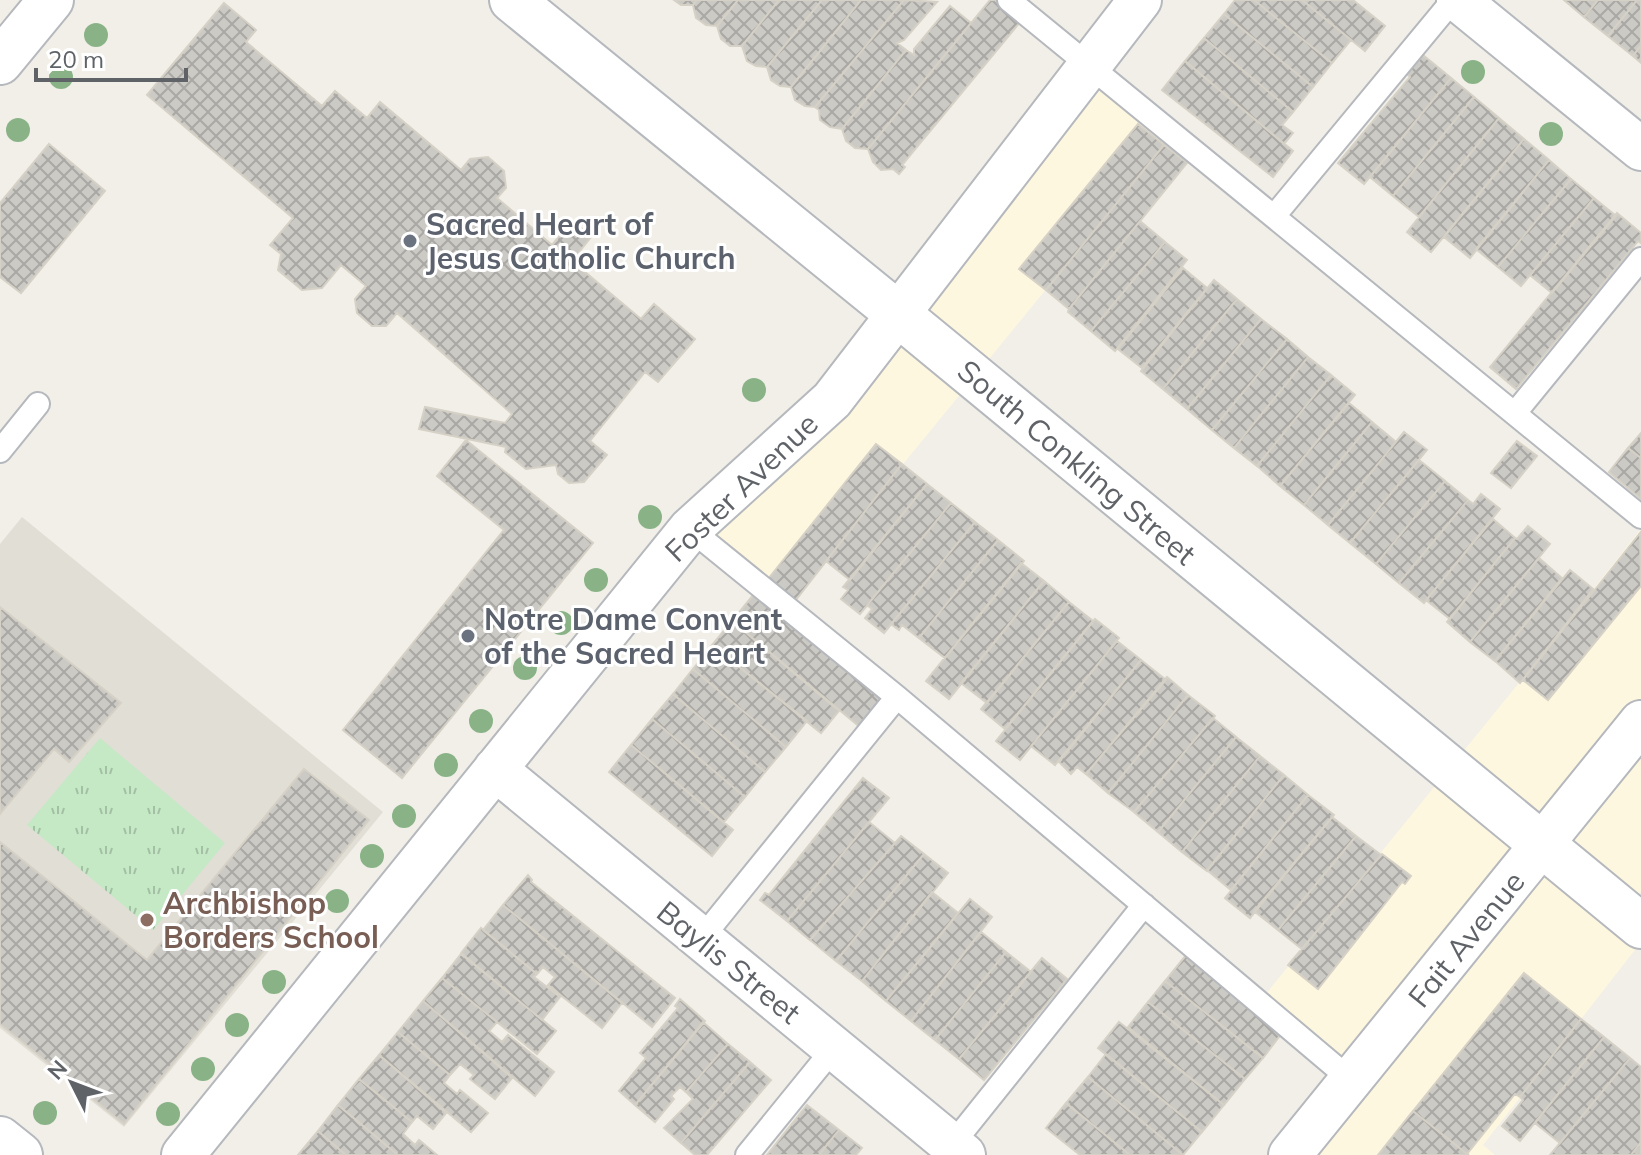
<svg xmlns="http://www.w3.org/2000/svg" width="1641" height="1155" font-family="Mulish,sans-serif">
<defs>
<pattern id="park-tufts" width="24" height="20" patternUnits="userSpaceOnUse" patternTransform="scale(2)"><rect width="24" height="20" fill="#c5e8c5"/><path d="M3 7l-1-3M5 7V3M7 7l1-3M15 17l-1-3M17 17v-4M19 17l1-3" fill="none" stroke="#a3c0a4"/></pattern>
<pattern id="building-cross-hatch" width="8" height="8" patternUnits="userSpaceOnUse" patternTransform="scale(2)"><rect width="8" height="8" fill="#cccac5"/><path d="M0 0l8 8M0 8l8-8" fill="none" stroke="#a9a8a4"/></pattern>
</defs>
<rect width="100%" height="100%" fill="#f1efe8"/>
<path fill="#fef7e0" d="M1080 75 1178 128 787 606 704 536Z
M1641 529V892L1625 912 1641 942 1483 1145 1495 1155H1286L1354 1068 1265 995 1523 678Z"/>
<path fill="#e1ded6" d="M22 517 383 812 124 1127 0 1028V544Z"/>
<path fill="url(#park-tufts)" d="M100 738 225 843 153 930 27 825Z"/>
<path fill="url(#building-cross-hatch)" stroke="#d6d1c6" stroke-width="2" d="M674 0H697L693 5H681Z
M697 0H738L717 26 706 25 696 18 693 5Z
M738 0H779L742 46H730L721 39 717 26Z
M779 0H822L767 67 756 66 747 61 742 46Z
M822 0H861L791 87 780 86 771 80 767 67Z
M861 0H904L815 107 805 106 795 100 791 87Z
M904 0 937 2 904 40 897 43 906 50 842 129 830 127 820 120 819 110 815 107Z
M990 0H995L1021 21 902 165 905 167 899 174 893 169 881 170 873 162 868 149Z
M1235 0H1254L1332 63 1313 87 1224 14Z
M1254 0H1302L1351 40 1332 63Z
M1302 0H1353L1385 26 1365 51Z
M1564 0H1598L1584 17Z
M1598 0H1637L1608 36 1584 17Z
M1637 0H1641V45L1633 56 1608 36Z
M224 3 256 30 246 42 322 106 335 91 367 118 380 102 461 170 470 159 488 157 504 171 506 188 497 198 552 245 572 220 591 237 572 261 641 319 654 304 695 339 658 382 645 372 590 441 607 455 584 482 569 483 558 474 556 465 526 469 505 452 506 447 419 429 425 407 505 423 512 414 397 313 386 326H372L357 313 355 299 366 286 341 265 322 288 302 290 278 270 281 254 270 245 293 218 147 95Z
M950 6 971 23 868 149 855 148 846 141 842 129 906 50 914 55V49Z
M1224 14 1313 87 1293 112 1204 38Z
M1204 38 1293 112 1282 125 1293 133 1284 144 1185 61Z
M1641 45V63L1633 56Z
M1423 55 1451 78 1364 184 1338 163 1410 77 1407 74Z
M1185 61 1293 151 1273 177 1162 90Z
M1451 78 1474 97 1393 196 1370 177Z
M1474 97 1499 118 1419 217 1393 196Z
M1499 118 1524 139 1431 252 1407 232Z
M1138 124 1164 145 1046 290 1019 269Z
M1524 139 1549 160 1470 258 1444 237Z
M49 144 105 191 21 293 0 277V203Z
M1164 145 1187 163 1069 309 1046 290Z
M1549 160 1571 179 1498 267 1476 249Z
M1571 179 1594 198 1521 286 1498 267Z
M1594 198 1616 216 1552 293 1530 275Z
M1617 213 1641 233V243L1638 241 1516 389 1490 367Z
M1140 221 1165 242 1091 331 1068 312 1069 309Z
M1165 242 1187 260 1115 351 1091 331Z
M1183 268 1207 288 1142 368 1118 349Z
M1214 280 1237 299 1163 389 1141 371Z
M1237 299 1261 319 1187 409 1163 389Z
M1261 319 1287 339 1212 430 1187 409Z
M1287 339 1308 357 1234 448 1212 430Z
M1308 357 1331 375 1257 466 1234 448Z
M1331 375 1355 395 1280 486 1257 466Z
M1349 403 1372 422 1304 505 1280 486Z
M1372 422 1396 442 1328 525 1304 505Z
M1404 432 1427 450 1350 543 1328 525Z
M1641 433V458L1628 448Z
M466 440 593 543 402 778 343 730 504 530 437 476Z
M1517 441 1537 456 1511 488 1491 473Z
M876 444 902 464 795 601 768 579Z
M1628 448 1641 458V499L1609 472Z
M1419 460 1445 481 1376 564 1350 543Z
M902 464 927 484 850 580 826 561Z
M1445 481 1468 500 1399 583 1376 564Z
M927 484 951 503 860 614 841 599 848 590 843 587Z
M1481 494 1500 509 1424 603 1399 583 1468 500 1473 504Z
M951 503 975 522 884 633 865 618 872 609 867 605Z
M1493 519 1515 538 1450 619 1426 600Z
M975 522 998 540 919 638 902 625 899 630 891 624Z
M1528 526 1550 544 1470 642 1447 622 1515 538 1517 539Z
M1640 533 1641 586 1548 700 1523 680Z
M998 540 1024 561 945 658 919 638Z
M1539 558 1562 578 1495 661 1470 642Z
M1021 563 1044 581 949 699 926 681Z
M1570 570 1593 589 1520 683 1495 661Z
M1044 581 1069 602 987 703 961 683Z
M754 594 889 704 866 732 732 621Z
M1069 602 1093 621 1005 729 981 709Z
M0 607 121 703 69 762 54 749 0 814Z
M1095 619 1119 638 1020 760 996 741Z
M732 621 839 711 821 733 712 645Z
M1117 641 1141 660 1055 765 1031 746Z
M712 645 807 721 786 747 693 669Z
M1141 660 1166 680 1086 774 1077 767 1071 774 1059 762Z
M693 669 786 747 765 772 673 694Z
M1167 677 1188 695 1108 793 1086 774Z
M673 694 765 772 745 797 652 719Z
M1188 695 1215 716 1134 812 1108 793Z
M1213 718 1236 737 1158 832 1134 812Z
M652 719 745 797 724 822 631 745Z
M1236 737 1260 756 1182 852 1158 832Z
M631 745 733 830 712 856 609 772Z
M1260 756 1284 775 1207 871 1182 852Z
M304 769 369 820 124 1124 0 1024V842L147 960Z
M1284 775 1308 795 1231 890 1207 870Z
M863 778 889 798 787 921 760 900 765 893 769 895Z
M1308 795 1334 815 1250 918 1225 898Z
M1332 817 1356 836 1278 930 1254 911Z
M869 822 895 843 810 940 787 921Z
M901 836 924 854 836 961 810 940Z
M1356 836 1381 855 1302 949 1278 930Z
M924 854 948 873 862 981 836 961Z
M1382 854 1411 876 1405 884 1402 882 1318 989 1288 965Z
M528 875 532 880 531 882 675 998 652 1027 503 905Z
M932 892 958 913 886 1001 862 981Z
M970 899 992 917 911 1021 886 1001Z
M503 905 622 1003 602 1028 548 985 555 977 543 967 537 974 483 930Z
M481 928 537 974 534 977 560 997 542 1020 461 953Z
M981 932 1006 952 935 1040 911 1021Z
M1006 952 1031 972 959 1059 935 1040Z
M461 954 556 1031 537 1054 442 978Z
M1187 954 1285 1029 1263 1058 1165 981Z
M1042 958 1067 979 984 1080 959 1059Z
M1524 973 1581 1019 1520 1097 1515 1094 1467 1154 1413 1111Z
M442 978 497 1022 489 1031 502 1042 508 1035 554 1072 535 1096 423 1001Z
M1165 981 1263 1058 1245 1079 1148 1002Z
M680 999 705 1021 635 1105 619 1091 646 1058 640 1053 678 1008 675 1006Z
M423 1001 512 1078 495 1099 470 1079 474 1075 460 1064 450 1075 398 1032Z
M1148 1002 1245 1079 1224 1105 1128 1027Z
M1581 1019 1604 1037 1520 1141 1502 1126 1523 1100 1520 1097Z
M703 1022 728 1044 686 1092 680 1087 671 1096 674 1099 655 1122 635 1105Z
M1119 1022 1224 1105 1202 1132 1098 1048Z
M398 1032 450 1075 444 1083 457 1094 460 1090 488 1113 471 1132 379 1055Z
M1604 1037 1630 1058 1560 1143 1535 1123Z
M728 1044 750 1062 681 1143 664 1128 693 1099 686 1092Z
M1106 1054 1202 1132 1183 1155 1088 1077Z
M379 1055 446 1113 433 1129 417 1116 412 1122 359 1079Z
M1630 1058 1641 1067V1142L1631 1155H1550Z
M750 1062 771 1080 707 1155H695L681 1143Z
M1088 1077 1183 1155H1130L1066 1103Z
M359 1079 412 1122 403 1134 415 1145 419 1140 437 1155H398L338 1105Z
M1066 1103 1130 1155H1080L1046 1128Z
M338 1105 398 1155H346L318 1131Z
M807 1105 839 1130 819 1155H767Z
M1413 1111 1467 1154 1469 1155H1378Z
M839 1130 862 1148 856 1155H819Z
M318 1131 346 1155H298Z
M1641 1142V1155H1631Z"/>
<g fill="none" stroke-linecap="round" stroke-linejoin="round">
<g stroke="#b5b8bc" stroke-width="26">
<path id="service" d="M1009 0 1641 517
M1275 215 1453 0
M1515 413 1641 259
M0 451 38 404
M690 529 897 697 1351 1080
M701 939 897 697
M947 1151 1144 905
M747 1155 834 1048"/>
</g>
<g stroke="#b5b8bc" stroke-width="46">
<path id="minor" d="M1458 0 1641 149
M495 769 964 1155
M183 1155 690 529 832 400 1140 0
M1290 1155 1641 722"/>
</g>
<g stroke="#b5b8bc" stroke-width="48">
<path id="tertiary" d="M512 0 898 314 1641 926
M0 62 51 0
M0 1139 20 1155"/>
</g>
<use href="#service" stroke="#fff" stroke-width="22"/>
<use href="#minor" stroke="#fff" stroke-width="42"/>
<use href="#tertiary" stroke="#fff" stroke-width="44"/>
</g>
<g fill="#89b387">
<circle cx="96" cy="35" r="12"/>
<circle cx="1473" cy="72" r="12"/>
<circle cx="61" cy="77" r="12"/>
<circle cx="18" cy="130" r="12"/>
<circle cx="1551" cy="134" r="12"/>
<circle cx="754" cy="390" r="12"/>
<circle cx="650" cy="517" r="12"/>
<circle cx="596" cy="580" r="12"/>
<circle cx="561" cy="623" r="12"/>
<circle cx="525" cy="668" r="12"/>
<circle cx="481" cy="721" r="12"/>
<circle cx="446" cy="765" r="12"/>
<circle cx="404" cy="816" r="12"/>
<circle cx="372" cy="856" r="12"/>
<circle cx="337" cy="901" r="12"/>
<circle cx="274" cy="982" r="12"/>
<circle cx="237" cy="1025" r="12"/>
<circle cx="203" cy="1069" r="12"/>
<circle cx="45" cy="1113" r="12"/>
<circle cx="168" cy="1114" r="12"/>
</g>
<g fill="#6b7280" stroke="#fff" stroke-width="3">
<circle cx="410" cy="241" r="8"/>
<circle cx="468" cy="636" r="8"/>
</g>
<circle fill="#8d6e63" stroke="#fff" stroke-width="3" cx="147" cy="920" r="8"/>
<g text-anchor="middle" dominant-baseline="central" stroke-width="6" stroke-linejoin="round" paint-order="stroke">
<g font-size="30" font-weight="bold" fill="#5b616d" stroke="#fff" text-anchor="start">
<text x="426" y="224">Sacred Heart of<tspan x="426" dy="34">Jesus Catholic Church</tspan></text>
<text x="484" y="619">Notre Dame Convent<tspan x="484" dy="34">of the Sacred Heart</tspan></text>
</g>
<g font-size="30" fill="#5f6368" stroke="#fff">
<text transform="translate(1077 462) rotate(40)">South Conkling Street</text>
<text transform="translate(741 487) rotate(-44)">Foster Avenue</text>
<text transform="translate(1466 939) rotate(-51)">Fait Avenue</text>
<text transform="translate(729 962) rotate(39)">Baylis Street</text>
</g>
<g font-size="30" font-weight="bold" fill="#785e54" stroke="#fff" text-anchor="start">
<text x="163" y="903">Archbishop<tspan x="163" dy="34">Borders School</tspan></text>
</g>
</g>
<g transform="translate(72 1083) rotate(312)" stroke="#ffffff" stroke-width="6" paint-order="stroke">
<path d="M0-6L14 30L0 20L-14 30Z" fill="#5f6368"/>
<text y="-12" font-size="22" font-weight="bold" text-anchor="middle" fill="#5f6368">N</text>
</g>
<path d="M36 68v12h150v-12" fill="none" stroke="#5f6368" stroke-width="4"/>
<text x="48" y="68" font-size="24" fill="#5f6368" stroke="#ffffff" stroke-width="6" paint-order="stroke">20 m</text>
</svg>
